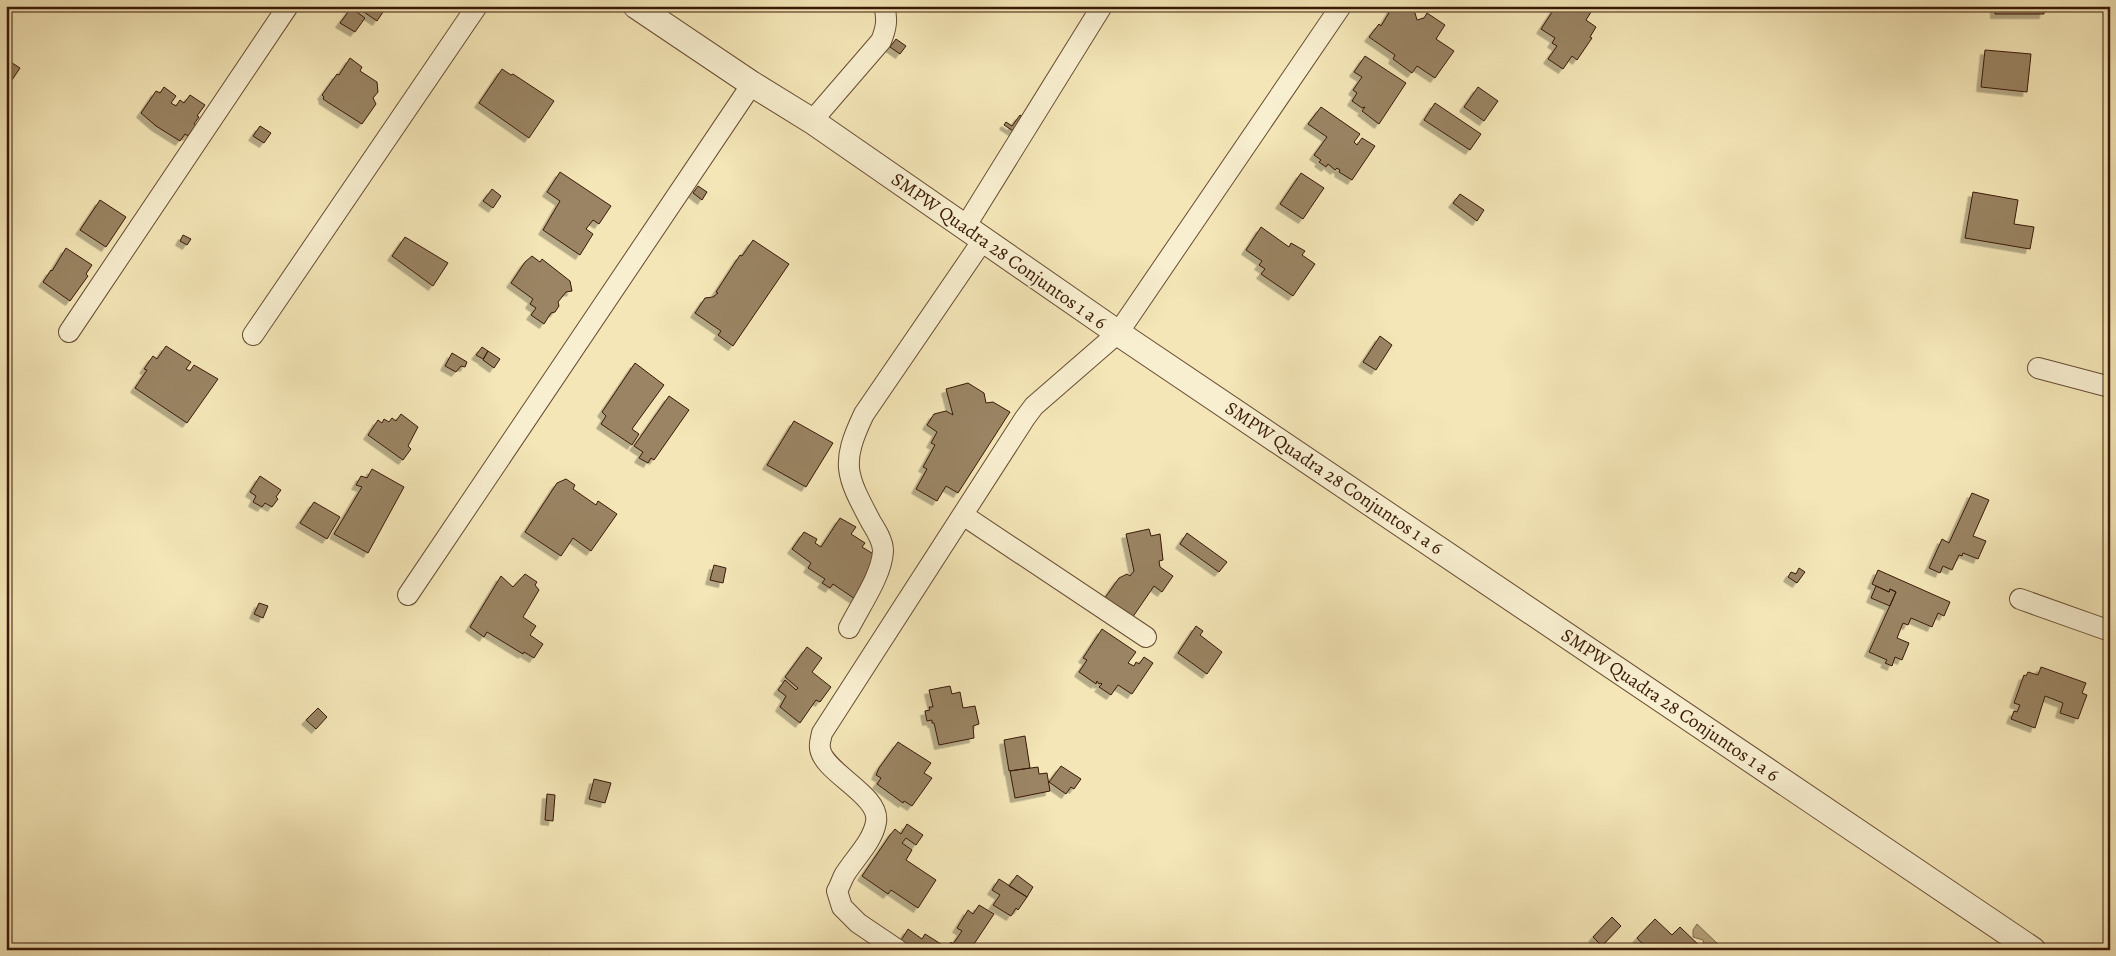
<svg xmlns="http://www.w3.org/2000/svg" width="2116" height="956" font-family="Alegreya,serif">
<defs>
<filter id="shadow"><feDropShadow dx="-4.5" dy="4.5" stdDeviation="0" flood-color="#0004"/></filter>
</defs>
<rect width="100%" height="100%" fill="#f4e6b7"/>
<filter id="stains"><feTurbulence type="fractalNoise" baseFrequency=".004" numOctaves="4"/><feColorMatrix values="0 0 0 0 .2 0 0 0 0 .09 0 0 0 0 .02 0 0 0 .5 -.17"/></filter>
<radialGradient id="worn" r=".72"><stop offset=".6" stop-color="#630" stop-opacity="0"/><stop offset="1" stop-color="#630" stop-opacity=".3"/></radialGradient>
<path fill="#b4a07b" stroke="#836a4d" d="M1697 924 1720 946 1716 950H1710L1709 947H1704L1703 940 1693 937V930Z"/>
<path fill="#9a8463" stroke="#391907" filter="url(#shadow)" d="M359 6H387L377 21 358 8Z
M1405 6 1415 13 1417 20 1424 18 1427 13 1445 25 1436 39 1454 51 1435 78 1417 66 1412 73 1393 59 1395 55 1369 37 1379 24 1381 26 1393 6Z
M1556 6H1588L1593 9 1586 20 1596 27 1590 37 1592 38 1577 60 1572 56 1563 69 1548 59 1557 46 1552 43 1555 38 1541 29Z
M1995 6H2044V14H1995Z
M351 8 365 18 355 32 340 23Z
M896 39 906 46 900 54 890 47Z
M1985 50 2031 54 2027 92 1981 87Z
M1365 56 1406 83 1379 124 1362 111 1365 107 1362 108 1352 101 1357 93 1353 90 1362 77 1354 72Z
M350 58 362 67 360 71 377 82 378 92 373 98 376 104 362 124 329 103 323 99 324 97 322 95 337 74 339 75Z
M6 59 20 68 6 89Z
M502 69 511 75 513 74 554 101 529 138 479 103Z
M164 87 176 96 171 103 176 106 180 100 184 103 190 95 205 105 197 116 199 117 194 124 196 125 188 136 185 134 180 141 156 126 141 113 156 91 160 93Z
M1478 87 1498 101 1484 121 1464 107Z
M1435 103 1481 134 1470 150 1424 120Z
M1321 107 1360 134 1354 142 1357 145 1362 138 1375 146 1352 180 1339 172 1340 170 1337 168 1335 170 1328 164 1326 167 1319 162 1321 160 1314 155 1327 137 1308 124Z
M1020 115 1033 124 1024 138 1004 125 1006 122 1012 126Z
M260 126 271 133 264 143 253 136Z
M560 172 611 206 599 224 593 220 586 229 593 234 580 255 543 230 560 201 547 192Z
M1301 173 1324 188 1303 219 1280 204Z
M698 186 707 192 702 200 693 193Z
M492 189 501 196 493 208 483 201Z
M1973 192 2018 200 2014 224 2034 227 2030 249 1965 238Z
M1460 194 1484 210 1477 221 1453 203Z
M100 200 126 217 106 247 80 230Z
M1261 227 1289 247 1291 243 1305 251 1302 255 1315 264 1293 296 1261 274 1265 269 1259 265 1262 261 1246 250Z
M183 235 191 239 187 245 180 241Z
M405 237 448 263 433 286 392 256Z
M753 240 789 264 733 346 718 335 721 331 695 313 705 298 713 297 718 293 716 292 740 255 742 256Z
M66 248 92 265 86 274 88 276 70 301 43 282 51 270 52 271Z
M532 256 540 262 542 259 570 281 572 291 566 292 558 302 559 306 555 312 551 313 544 324 531 315 536 308 530 304 533 299 511 283 525 262Z
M1380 336 1392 345 1376 370 1363 362Z
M166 346 191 362 186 369 190 371 194 365 218 379 187 423 135 388 147 370 144 369 153 356 157 359Z
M482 347 488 351 483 359 476 355Z
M488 351 500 359 494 368 483 360Z
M452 353 467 362 465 367 461 366 456 372 445 366Z
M635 363 664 385 632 429 639 434 632 445 601 424 606 416 602 412Z
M968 383 984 393 986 403 993 402 1010 412 958 493 946 486 937 501 916 489 927 469 923 467 935 445 931 443 937 432 927 425 934 414 946 411 953 415 946 389Z
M669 396 689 410 654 460 651 458 648 463 639 458 643 452 634 446Z
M401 414 418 427 408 446 411 449 403 460 368 435 378 420 382 423 384 419 389 422 392 418 396 421Z
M794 421 833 443 806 487 767 465Z
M372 469 404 487 368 553 334 534 362 487 356 485 361 476 367 478Z
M260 476 281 490 276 497 278 499 272 507 265 503 262 507 253 502 256 496 250 492Z
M566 479 575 485 573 489 596 505 598 501 617 514 591 551 573 538 561 556 525 532 557 483Z
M1972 493 1989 500 1973 536 1986 541 1978 559 1963 553 1962 556 1959 555 1952 570 1943 566 1940 573 1929 568 1942 539 1949 543Z
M314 502 340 517 327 539 300 523Z
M840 518 856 527 851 534 865 543 862 547 885 561 858 601 833 584 830 588 822 583 825 579 808 568 811 563 792 549 804 532 817 539 815 543 821 547Z
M1149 529 1151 536 1160 534 1163 560 1159 561 1160 567 1173 576 1162 592 1154 586 1130 621 1102 602 1119 578 1127 574 1130 576 1134 571 1126 534Z
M1187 533 1227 562 1219 572 1180 544Z
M714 565 726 568 723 583 710 580Z
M1799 568 1805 572 1797 583 1788 577 1791 572 1796 574Z
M1878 570 1950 602 1944 616 1938 613 1932 627 1911 618 1908 625 1903 623 1897 638 1909 643 1902 660 1895 657 1892 666 1885 663 1887 660 1869 652 1896 592 1890 589 1889 592 1872 584Z
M525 574 537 582 535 585 539 590 523 617 536 626 530 635 543 644 534 658 524 652 523 654 487 632 484 637 470 627 501 576 513 587Z
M1876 586 1889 592 1890 589 1896 592 1890 606 1871 598Z
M259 603 268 606 263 618 254 614Z
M1196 626 1203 631 1200 635 1222 652 1207 674 1178 653Z
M1102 629 1136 652 1128 663 1134 666 1136 662 1139 664 1144 657 1153 663 1132 694 1118 685 1111 695 1099 687 1102 684 1101 683 1099 684 1097 681 1096 684 1079 672 1087 660 1083 658Z
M807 647 822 658 812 672 831 687 820 702 816 700 800 723 780 707 786 696 778 690 785 680 796 690 798 688 785 677Z
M2041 667 2086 683 2082 693 2087 695 2078 719 2060 713 2063 703 2045 696 2035 728 2011 719 2014 711 2017 712 2020 705 2014 703 2024 675 2026 676 2028 672 2038 675Z
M950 686 952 694 960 692 963 708 975 706 979 724 973 726 974 738 939 745 934 723H932V720L927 721 925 711 930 710 929 707H933L929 690Z
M318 708 327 717 316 729 306 720Z
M1025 736 1030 768 1009 771 1004 740Z
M898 742 931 763 924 773 932 778 912 806 904 801 903 803 877 784 881 778 876 775 879 768Z
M1061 766 1081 779 1074 789 1071 787 1066 794 1049 782Z
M1038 767 1039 774 1047 773 1050 791 1015 798 1010 771Z
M594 779 611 783 605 803 589 799Z
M547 794 555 795 553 821 545 820Z
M907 824 923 835 916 845 906 838 902 843 912 850 906 860 936 880 918 908 891 890 888 894 862 876 890 835 895 829 901 834Z
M1017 875 1033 887 1027 897 1009 886Z
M999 879 1027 897 1018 910 1016 908 1011 916 993 905 1000 895 992 890Z
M979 905 994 914 970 950H946L951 942 953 944 962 931 957 928 968 910 973 914Z
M1612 917 1621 926 1602 946 1593 937Z
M1655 919 1672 935 1680 927 1704 950H1648L1637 938Z
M908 929 922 939 925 934 941 944 938 950H912L900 942Z"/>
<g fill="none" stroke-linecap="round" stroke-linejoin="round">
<g stroke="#684c33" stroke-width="22">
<path id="minor" d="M812 121 881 41C886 29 888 19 884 6
M965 227 1102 6
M69 332 288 6
M253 335 477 6
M2038 368 2110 387
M963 515 1146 637
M408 595 752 84
M2020 599 2110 631
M849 628C860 606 882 575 883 551 883 541 876 530 871 522 846 475 840 464 864 414L983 240
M898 950 858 923 842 907 837 891C840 886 842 879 845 874 855 858 873 841 876 822 881 795 822 772 820 748 819 744 821 738 822 733L1025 418 1034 406 1118 333 1341 6"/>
</g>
<g stroke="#684c33" stroke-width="27">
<path id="tertiary" d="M636 6 752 84 812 121 1118 333 2033 950"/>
</g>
<use href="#minor" stroke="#f8efd0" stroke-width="20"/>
<use href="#tertiary" stroke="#f8efd0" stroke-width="25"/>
</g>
<g text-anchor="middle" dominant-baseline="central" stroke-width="4" stroke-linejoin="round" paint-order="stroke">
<g font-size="19" fill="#391907" stroke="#f8efd0">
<text transform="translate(999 251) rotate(35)">SMPW Quadra 28 Conjuntos 1 a 6</text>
<text transform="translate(1334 478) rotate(34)">SMPW Quadra 28 Conjuntos 1 a 6</text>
<text transform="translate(1670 705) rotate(34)">SMPW Quadra 28 Conjuntos 1 a 6</text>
</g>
</g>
<rect width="2116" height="956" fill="none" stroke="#f4e6b7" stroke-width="25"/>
<rect x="8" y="8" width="2101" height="941" fill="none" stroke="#391907" stroke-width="2.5"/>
<rect x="12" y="12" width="2091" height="931" fill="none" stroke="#391907"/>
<rect width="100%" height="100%" filter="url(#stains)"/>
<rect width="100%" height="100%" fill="url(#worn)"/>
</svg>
